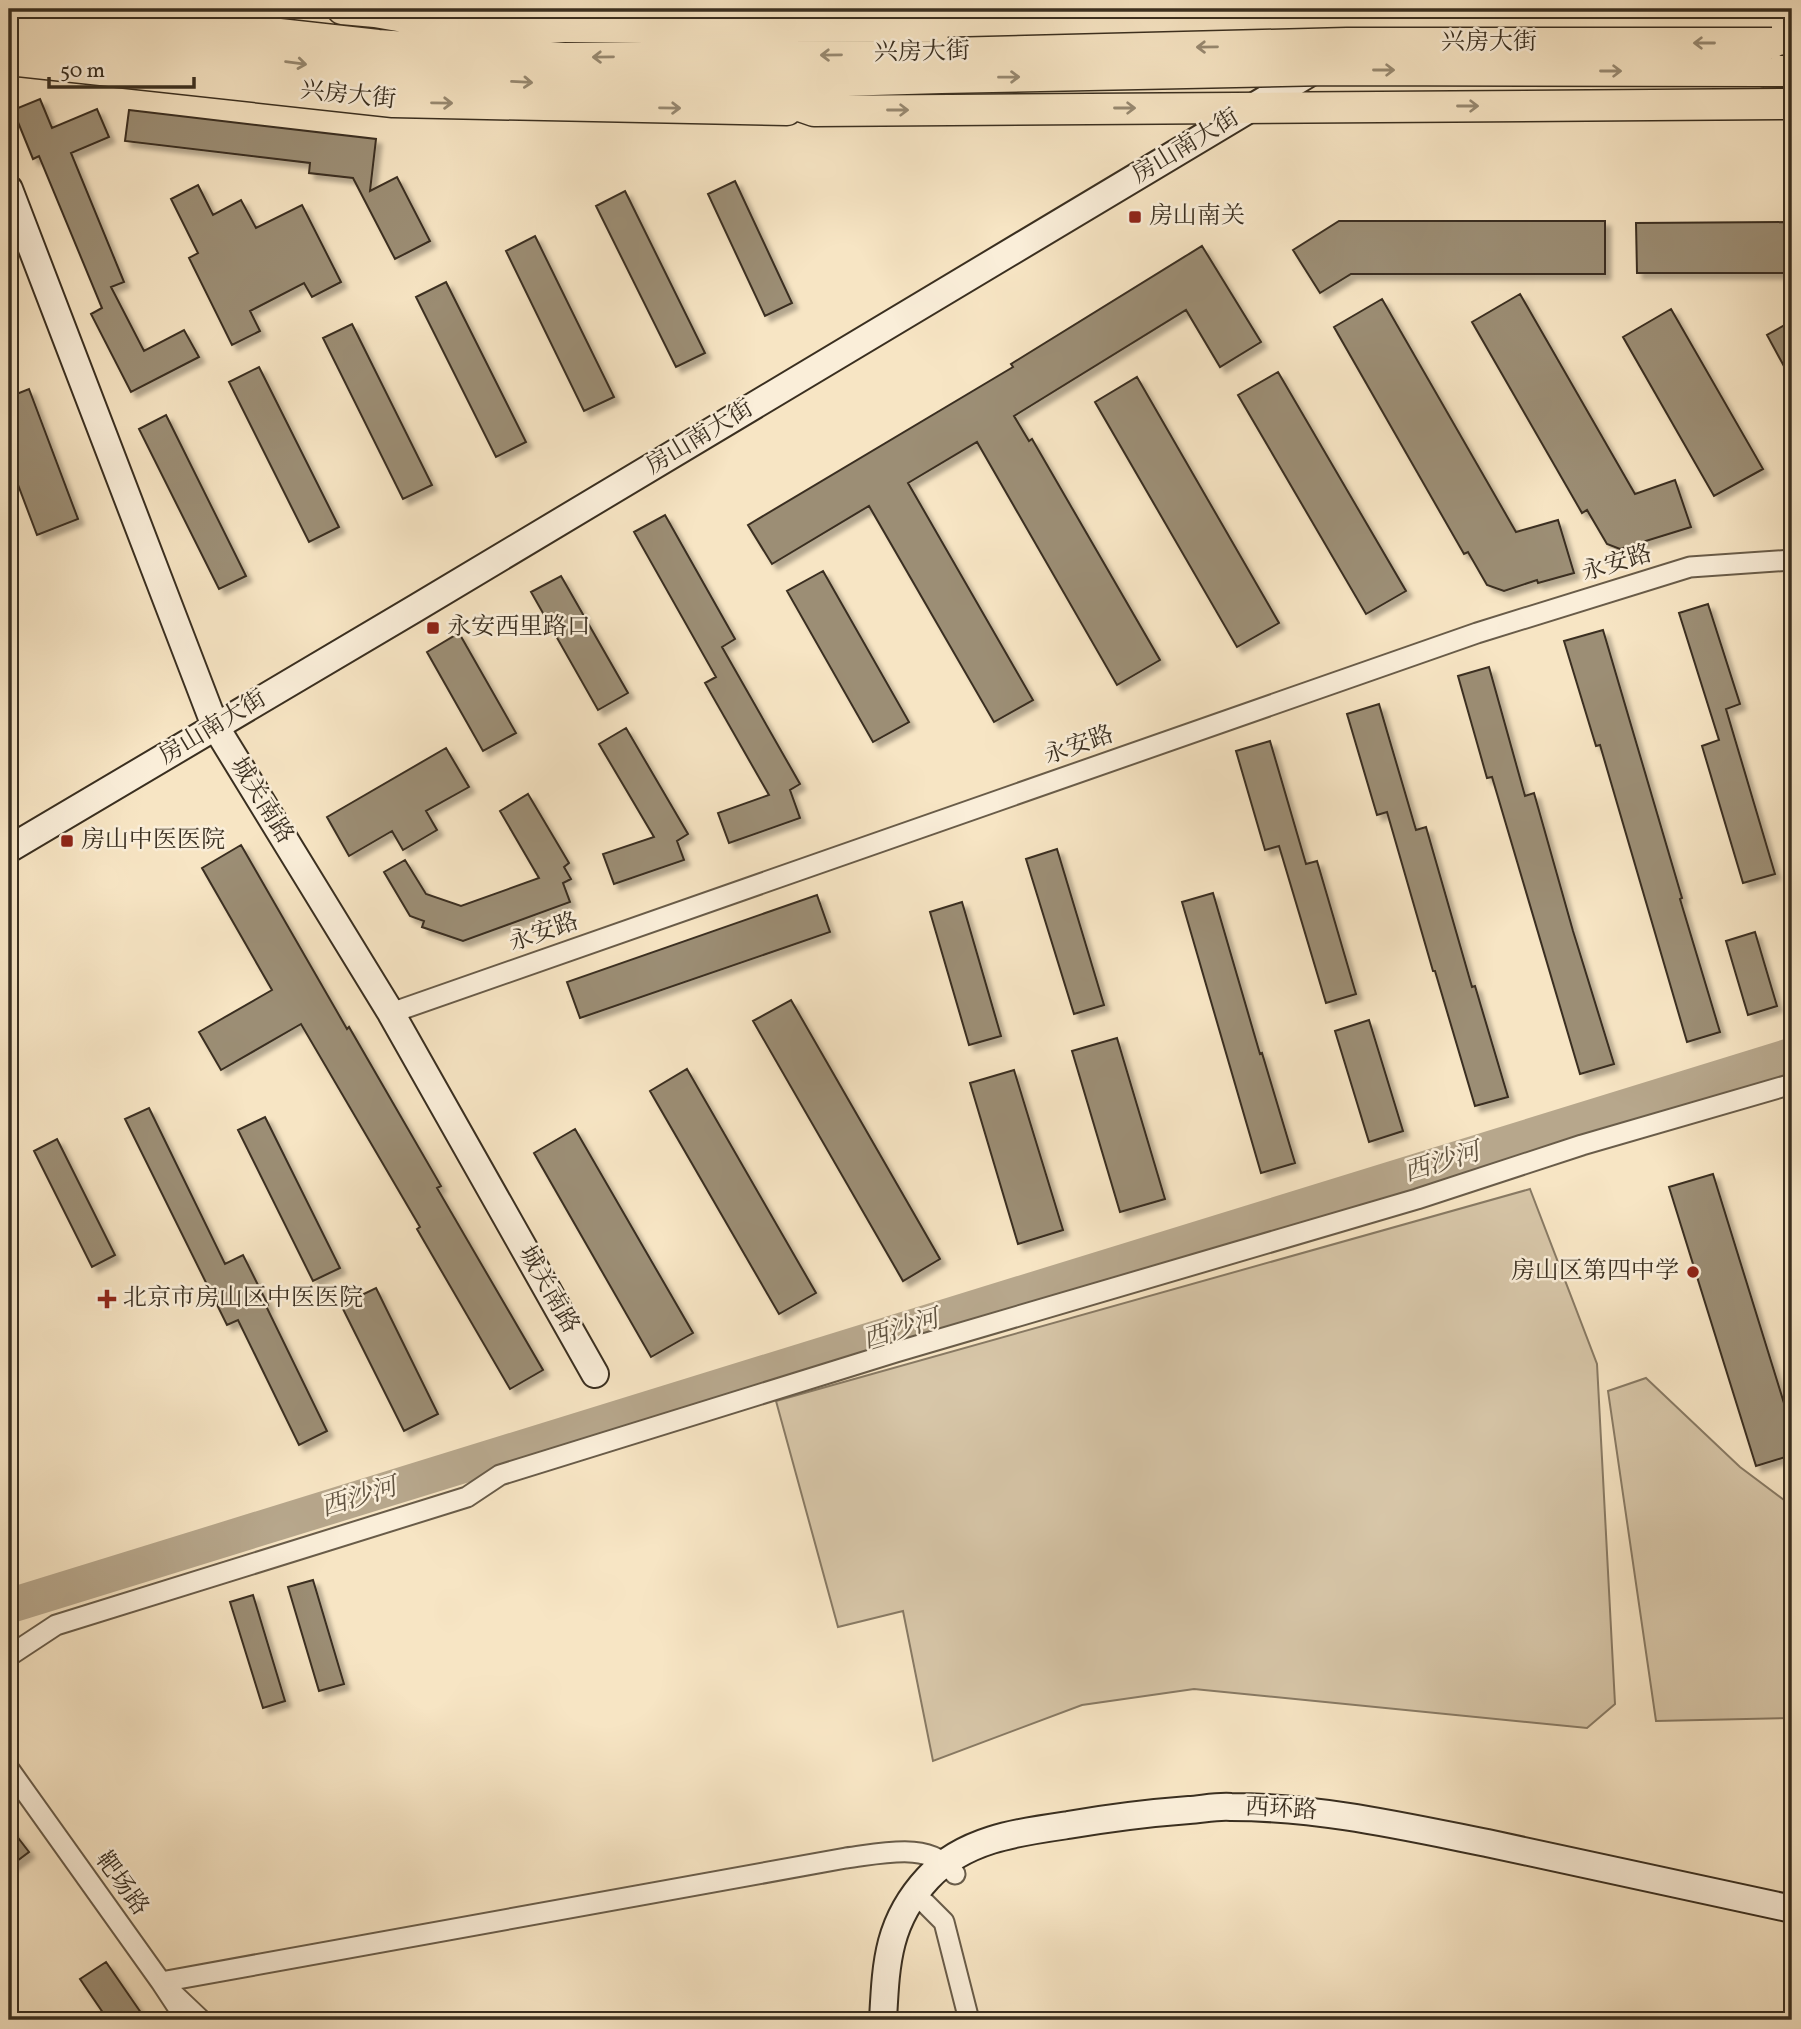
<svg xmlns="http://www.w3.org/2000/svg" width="1801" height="2029" font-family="Vollkorn,'Noto Serif SC',serif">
<defs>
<filter id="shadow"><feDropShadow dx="5.5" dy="5.5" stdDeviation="2" flood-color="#0004"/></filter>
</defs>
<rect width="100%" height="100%" fill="#f7e5c4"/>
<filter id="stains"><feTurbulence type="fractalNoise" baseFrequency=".00286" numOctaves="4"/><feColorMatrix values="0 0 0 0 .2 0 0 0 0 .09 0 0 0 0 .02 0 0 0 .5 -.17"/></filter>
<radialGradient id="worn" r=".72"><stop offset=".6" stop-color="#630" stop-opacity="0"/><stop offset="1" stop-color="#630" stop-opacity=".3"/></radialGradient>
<path fill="#d7c6a8" stroke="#887a64" stroke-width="2" d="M1530 1189 1597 1364 1615 1704 1587 1728 1194 1689 1082 1705 933 1761 903 1611 838 1627 776 1401Z
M1646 1378 1740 1467 1792 1506V1718L1656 1721 1608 1391Z"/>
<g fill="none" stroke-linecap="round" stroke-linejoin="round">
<path stroke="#b7a78c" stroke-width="35" d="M9 1606 1792 1055"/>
</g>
<path fill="#9c8e75" stroke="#3a2f20" stroke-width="2" filter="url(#shadow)" d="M40 99 52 128 97 109 109 137 71 153 124 282 111 287 144 351 184 330 199 357 131 392 91 314 102 308 39 156 33 159 13 110Z
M129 110 376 139 370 191 397 177 430 241 395 259 353 178 309 173 310 163 125 141Z
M735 181 792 303 765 316 708 194Z
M198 185 213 215 241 200 256 228 302 205 341 282 312 297 304 283 250 311 260 331 232 345 189 258 198 253 171 199Z
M625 191 705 353 676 367 596 206Z
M1339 221H1605V274H1351L1320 293 1293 250Z
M1792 222V273H1637L1636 223Z
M535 236 614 397 584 411 506 251Z
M1202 246 1261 342 1220 367 1186 310 1014 416 1029 441 1032 439 1160 660 1117 685 977 442 908 483 1033 700 994 722 869 506 772 564 748 525 1013 367 1011 364Z
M446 282 526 442 496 457 416 297Z
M1520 294 1635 494 1675 480 1691 527 1620 549 1607 544 1587 510 1582 513 1472 322Z
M1382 299 1516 532 1558 520 1574 573 1538 583 1537 580 1504 591 1487 585 1468 552 1464 554 1334 327Z
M1671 309 1763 469 1714 496 1623 337Z
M1792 321V381L1767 335Z
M352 324 432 485 403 499 323 338Z
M259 367 339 527 309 542 229 382Z
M1278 372 1406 591 1366 614 1238 395Z
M1137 377 1279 623 1237 647 1095 402Z
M29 389 78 519 37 535 9 461V397Z
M166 415 246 576 219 589 139 429Z
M665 515 735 639 722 647 800 784 790 790 800 818 729 843 718 813 769 795 705 683 716 677 634 532Z
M823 571 909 722 873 742 787 591Z
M561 576 628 693 598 710 531 592Z
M1708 604 1740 704 1726 709 1775 874 1743 883 1702 746 1719 740 1679 613Z
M1603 630 1682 898 1680 899 1720 1032 1687 1042 1600 745 1596 746 1564 641Z
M459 633 516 733 483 751 427 652Z
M1489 667 1525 796 1534 793 1573 931 1614 1064 1580 1074 1492 777 1487 778 1458 676Z
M1379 704 1416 830 1426 827 1472 987 1475 986 1508 1097 1475 1106 1435 971H1433L1387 812 1377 815 1347 714Z
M626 728 688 834 677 841 684 860 614 884 603 854 654 837 599 744Z
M1270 741 1306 864 1317 861 1356 994 1326 1003 1279 846 1265 850 1236 751Z
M446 748 469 787 426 811 437 830 403 850 392 831 349 856 327 817Z
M528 794 569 863 564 867 571 879 563 883 570 902 463 941 422 927 424 921 410 916 384 872 405 860 426 894 461 906 539 878 500 811Z
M241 845 347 1029 349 1027 441 1186 437 1188 543 1370 510 1389 417 1229 420 1227 301 1024 221 1070 199 1032 272 990 202 868Z
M1057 849 1104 1005 1074 1014 1026 859Z
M1213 893 1260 1054 1262 1053 1295 1163 1261 1173 1182 902Z
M817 895 830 932 580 1018 567 982Z
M962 902 1001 1036 969 1045 930 912Z
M1755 932 1777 1006 1748 1015 1726 941Z
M791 1000 940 1259 903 1281 753 1021Z
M1369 1020 1403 1131 1369 1142 1335 1031Z
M1117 1038 1165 1199 1120 1212 1072 1051Z
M687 1069 816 1293 779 1314 650 1091Z
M1014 1070 1063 1230 1018 1244 970 1083Z
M149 1108 225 1264 243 1255 268 1305 266 1306 327 1431 299 1445 238 1320 227 1325 125 1119Z
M265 1117 340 1268 313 1281 238 1130Z
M575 1129 693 1333 651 1357 534 1153Z
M57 1139 115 1255 92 1267 34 1151Z
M1713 1174 1792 1429V1455L1756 1466 1669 1187Z
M376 1288 438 1414 404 1431 341 1305Z
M313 1580 344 1684 319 1691 288 1587Z
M253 1595 285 1701 263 1708 230 1602Z
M9 1826 29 1852 9 1867Z
M106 1962 146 2020H108L80 1979Z"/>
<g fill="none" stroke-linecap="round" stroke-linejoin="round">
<g stroke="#695c49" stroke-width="23">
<path id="street" d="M391 1013 1477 633 1690 567 1792 560
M9 1656 56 1625 467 1497 500 1475 896 1352 1417 1199 1582 1145 1792 1084
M9 1769 161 1982 201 2020
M925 1903 944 1922 969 2020
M186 2020 161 1982 846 1858C881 1854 931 1840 955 1874"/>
</g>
<g stroke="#3a2f20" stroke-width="30">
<path id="secondary" d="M9 189 215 726 391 1013 595 1374
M9 849 416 608 1318 68
M883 2020C886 1964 887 1922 928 1878 964 1839 1019 1832 1068 1825 1109 1818 1149 1813 1189 1810 1203 1809 1217 1806 1231 1807 1319 1807 1402 1826 1487 1843 1589 1865 1691 1887 1792 1909"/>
</g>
<g stroke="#3a2f20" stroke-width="33">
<path id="primary" d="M55 9 378 45 564 58 948 53
M342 9 375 12 427 21 493 27 1390 26 1792 21
M9 30 390 74 564 85 736 84 941 78
M9 60 393 102 787 110
M1764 71H1792
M736 84 814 111 1792 104"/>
</g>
<use href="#street" stroke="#faeed9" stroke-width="19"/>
<use href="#secondary" stroke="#faeed9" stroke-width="26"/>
<use href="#primary" stroke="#f7e5c4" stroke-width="30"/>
<g stroke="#3a2f20" stroke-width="33" stroke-linecap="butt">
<path id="primary-bridge" d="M948 53 1347 43H1772
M941 78 1327 70 1764 71"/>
</g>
<use href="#primary-bridge" stroke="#f7e5c4" stroke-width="30"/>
</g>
<defs><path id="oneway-shaft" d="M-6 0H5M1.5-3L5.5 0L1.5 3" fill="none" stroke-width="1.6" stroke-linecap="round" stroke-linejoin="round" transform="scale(1.75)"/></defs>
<g stroke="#988a72">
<use href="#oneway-shaft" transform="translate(1704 43) rotate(-180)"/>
<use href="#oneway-shaft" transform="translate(1207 47) rotate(179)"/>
<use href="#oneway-shaft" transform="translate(831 55) rotate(179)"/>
<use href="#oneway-shaft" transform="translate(603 57) rotate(179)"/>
<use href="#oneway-shaft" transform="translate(296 63) rotate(7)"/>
<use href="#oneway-shaft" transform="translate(1384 70)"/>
<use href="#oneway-shaft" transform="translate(1611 71)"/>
<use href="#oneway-shaft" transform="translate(1009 77) rotate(-1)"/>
<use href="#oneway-shaft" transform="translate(522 82) rotate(3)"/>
<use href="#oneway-shaft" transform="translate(442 103) rotate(1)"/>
<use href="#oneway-shaft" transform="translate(1468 106)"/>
<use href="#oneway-shaft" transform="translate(670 108) rotate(1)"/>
<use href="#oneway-shaft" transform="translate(1125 108)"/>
<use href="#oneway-shaft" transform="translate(898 110)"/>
</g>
<g fill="#8f2418" stroke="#faeed9" stroke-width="2.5">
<rect x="1128" y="210" width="14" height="14" rx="3.5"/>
<rect x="426" y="621" width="14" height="14" rx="3.5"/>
<rect x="60" y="834" width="14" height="14" rx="3.5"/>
<circle cx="1693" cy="1272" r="7"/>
<path d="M103.5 1288.5h7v7h7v7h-7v7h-7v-7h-7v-7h7z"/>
</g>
<g text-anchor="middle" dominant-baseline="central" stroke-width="5" stroke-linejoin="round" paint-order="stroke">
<g font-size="24" fill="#3a2f20" stroke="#faeed9">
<text x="1489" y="43">兴房大街</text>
<text transform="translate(922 53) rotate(-1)">兴房大街</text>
<text transform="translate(348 96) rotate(6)">兴房大街</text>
<text transform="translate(1186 147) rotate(-31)">房山南大街</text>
<text transform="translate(700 438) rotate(-31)">房山南大街</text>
<text transform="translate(1617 564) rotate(-17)">永安路</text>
<text transform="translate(213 728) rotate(-31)">房山南大街</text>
<text transform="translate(1079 746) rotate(-19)">永安路</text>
<text transform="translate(261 801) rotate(58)">城关南路</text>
<text transform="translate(544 933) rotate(-19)">永安路</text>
<text transform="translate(548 1290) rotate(60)">城关南路</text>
<text transform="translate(1281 1810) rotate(3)">西环路</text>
<text transform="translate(121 1884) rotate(54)">靶场路</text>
</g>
<g font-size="24" fill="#3a2f20" stroke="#faeed9" text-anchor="start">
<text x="1149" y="217">房山南关</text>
<text x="447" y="628">永安西里路口</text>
<text x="81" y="841">房山中医医院</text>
<text x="1679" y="1272" text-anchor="end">房山区第四中学</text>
<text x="123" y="1299">北京市房山区中医医院</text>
</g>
<g font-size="26" font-style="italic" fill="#605340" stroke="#faeed9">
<text transform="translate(1442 1163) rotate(-17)">西沙河</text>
<text transform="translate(901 1330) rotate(-17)">西沙河</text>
<text transform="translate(359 1498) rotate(-17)">西沙河</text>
</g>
</g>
<rect width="1801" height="2029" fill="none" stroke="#f7e5c4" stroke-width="35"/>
<rect x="10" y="10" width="1780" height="2008" fill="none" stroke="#3a2f20" stroke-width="3.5"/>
<rect x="18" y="18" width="1766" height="1994" fill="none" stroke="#3a2f20" stroke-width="2"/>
<path d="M49 77v10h145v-10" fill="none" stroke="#3a2f20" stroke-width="3.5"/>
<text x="60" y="77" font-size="21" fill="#3a2f20" stroke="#faeed9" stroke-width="5" paint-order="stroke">50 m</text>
<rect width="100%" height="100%" filter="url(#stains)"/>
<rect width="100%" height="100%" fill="url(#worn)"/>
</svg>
